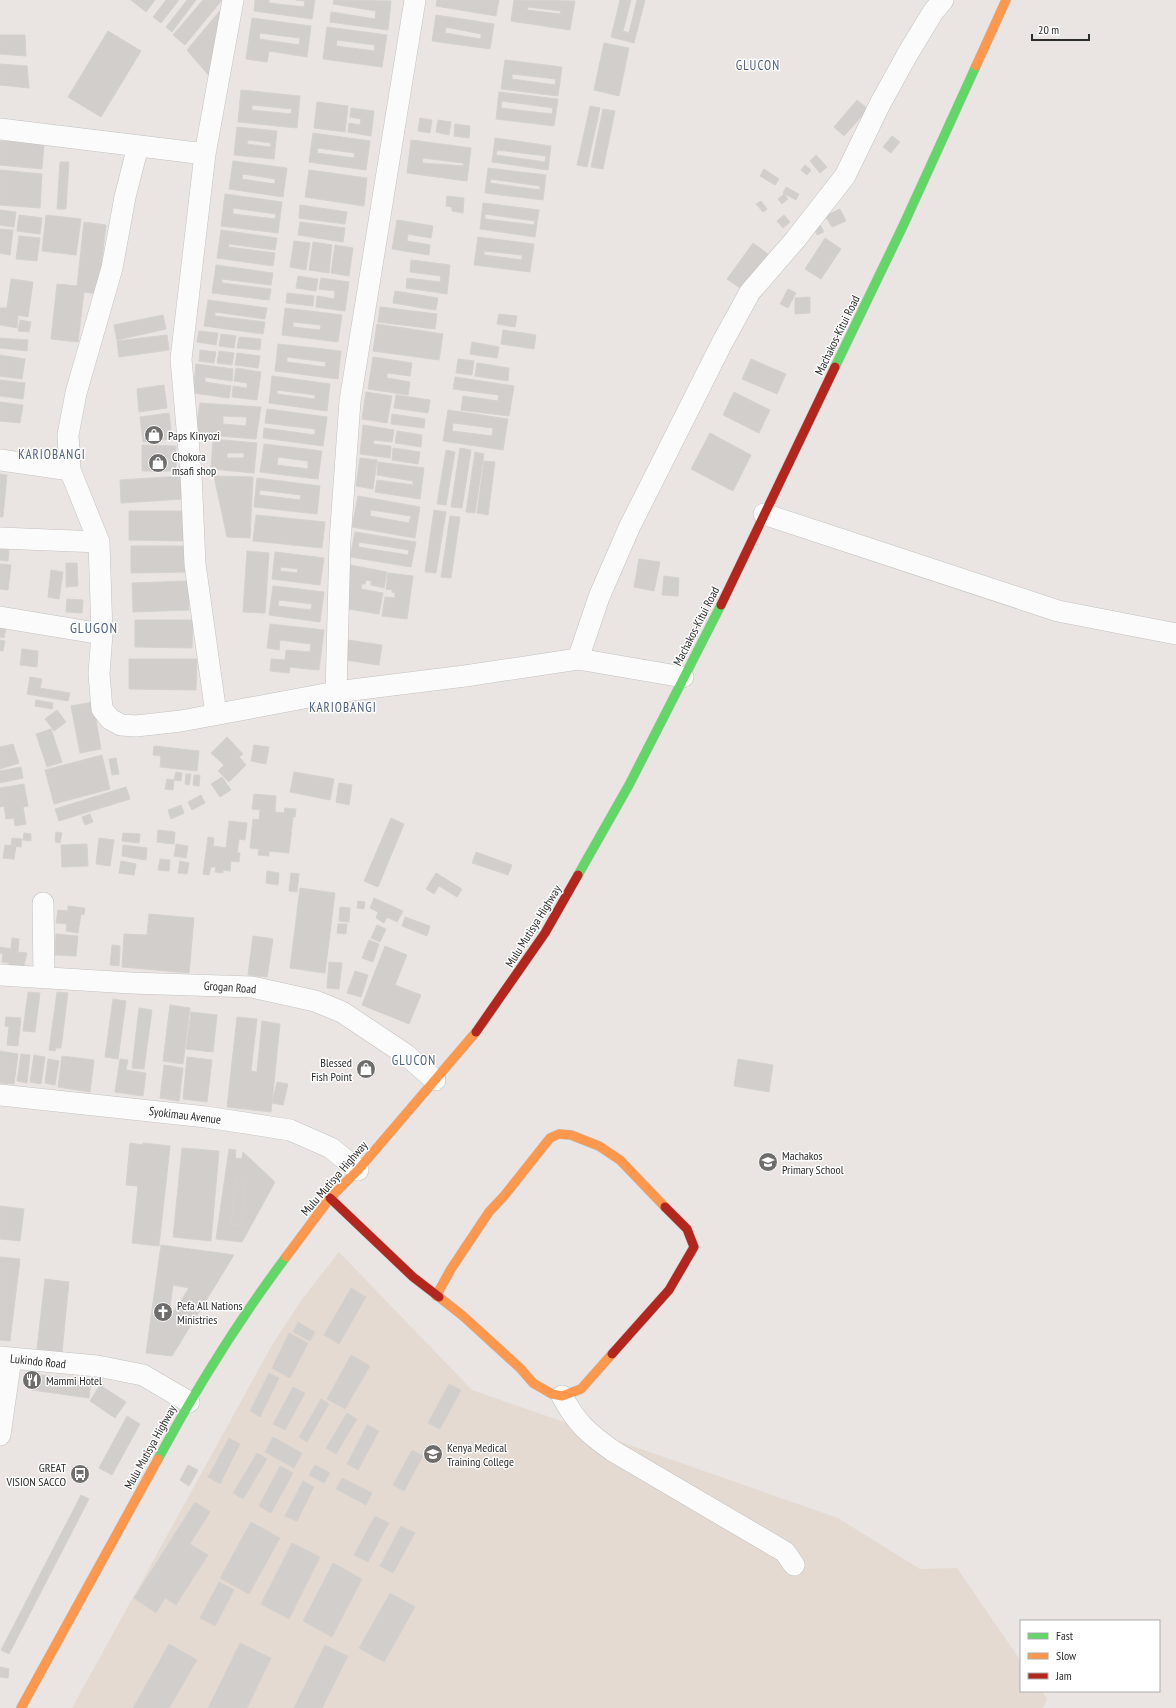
<svg xmlns="http://www.w3.org/2000/svg" width="1176" height="1708" font-family="'PT Sans Narrow',sans-serif">
<rect width="100%" height="100%" fill="#eae5e2"/>
<path fill="#e4dad1" d="M339 1252 472 1390 838 1518 920 1569 957 1568 1021 1661V1691H1042L1047 1699 1043 1708H72L272 1345 303 1298Z"/>
<path fill="#d1cecb" stroke="#d5d1ce" fill-rule="evenodd" d="M131 0H155L146 12Z
M166 0H179L161 23 153 17Z
M187 0H196L172 32 166 27Z
M203 0H222L185 45 173 35Z
M255 0H269V3L304 7 305 1 296 0H315L312 19 254 11Z
M334 0 391 1 388 30 330 22 331 12 375 19 376 11 333 4Z
M437 0H499L496 16 436 6Z
M514 0 575 1 570 30 511 21ZM528 7 561 11 560 14 527 10Z
M620 0H631L623 31 629 33 637 0H645L634 43 611 37Z
M223 7 210 77 187 50Z
M436 15 494 24 490 49 432 41ZM446 27 481 34V39L445 33Z
M252 18 311 26 307 57 269 51 267 62 246 59ZM260 33 300 38 299 45 259 39Z
M327 27 387 35 382 67 323 59ZM337 40 375 45 374 51 336 46Z
M108 31 141 51 101 117 68 97Z
M0 35H25L26 56 0 54Z
M604 43 629 48 619 96 594 90Z
M505 60 562 67 558 96 501 89ZM512 74 556 79 555 85 512 79Z
M0 64 27 66 29 88 0 85Z
M241 90 300 96 297 128 238 122ZM252 105 292 109 291 114 252 110Z
M499 92 558 99 554 126 496 119ZM502 101 553 108 552 114 501 108Z
M857 100 868 109 844 136 834 127Z
M317 102 348 106 345 132 314 128Z
M590 106 600 108 587 167 577 165Z
M351 108 374 111 371 136 348 132 349 123 360 125 361 119 350 117Z
M603 109 615 111 603 169 591 167Z
M420 118 432 120 430 133 418 131Z
M438 120 451 122 449 135 436 132Z
M455 124 470 126 469 138 454 136Z
M237 127 277 131 274 159 234 155ZM248 140 271 143 270 147 247 144Z
M313 133 370 141 366 170 309 162ZM318 148 355 153 354 158 317 153Z
M892 136 900 142 891 153 883 147Z
M495 138 551 146 548 170 492 162ZM497 150 546 156 545 162 496 155Z
M411 140 471 148 467 181 407 173ZM423 158 463 163 464 166 422 163Z
M0 141 44 144 42 169 0 165Z
M816 155 827 167 820 173 810 161Z
M233 161 287 168 283 197 229 189ZM243 174 275 179V184L242 179Z
M60 162H69L66 209H57Z
M805 165 811 170 807 175 801 170Z
M488 168 546 175 543 200 485 193ZM491 179 540 186V190L490 183Z
M764 169 779 179 775 185 760 176Z
M0 170 42 174 40 208 0 205Z
M309 170 367 178 364 206 305 197Z
M786 187 799 194 796 200 783 193Z
M225 194 282 202 278 233 221 226ZM233 208 276 214 275 219 233 214Z
M784 194 788 199 782 204 778 199Z
M447 196 464 198 463 213 452 211V207L446 206Z
M761 201 767 209 763 212 756 204Z
M483 203 539 210 535 237 480 229ZM485 214 535 221 534 225 485 219Z
M300 205 347 212 345 224 299 218Z
M840 209 846 221 832 227 825 216Z
M0 210 16 212 14 227 0 225Z
M19 215 42 218 40 234 17 231Z
M46 215 81 219 76 255 42 251Z
M784 215 790 222 783 228 777 221Z
M397 220 433 226 431 238 408 234 407 241 430 245 429 255 392 249Z
M84 222 106 225 98 294 84 292 78 342 51 339 57 284 77 286Z
M300 222 345 228 343 242 298 235Z
M819 223 824 232 817 235 813 226Z
M0 229 13 230 10 255 0 253Z
M221 230 277 238 275 250 229 244 228 247 275 253 273 266 217 258Z
M19 236 40 238 37 261 16 259Z
M478 237 534 244 530 272 474 265ZM484 251 522 255V260L484 255Z
M825 238 841 249 821 279 805 269Z
M294 241 310 243 306 270 290 267Z
M313 242 332 245 329 273 309 270Z
M753 243 768 254 743 290 727 279Z
M335 245 353 248 349 276 331 273Z
M411 260 450 265 447 294 406 288 407 278 440 282 441 276 410 272Z
M216 265 273 273 271 285 222 279V283L271 289 269 300 212 293Z
M298 276 318 279 316 291 296 288Z
M321 278 349 282 345 311 316 307 317 296 334 299 335 291 319 289Z
M11 279 33 282 28 317 18 315 17 328 0 325V308H7Z
M788 289 796 293 788 308 780 304Z
M395 291 438 298 436 310 393 303Z
M287 293 314 296 313 306 286 303Z
M810 297V313L795 314V298Z
M208 300 267 308 265 319 215 312V316L265 322 263 334 204 326Z
M380 307 437 314 435 329 378 322Z
M285 308 342 315 338 342 282 335ZM293 322 321 325 320 330 293 327Z
M499 314 517 316 515 327 497 324Z
M163 315 166 329 117 340 114 325Z
M20 320 31 322 29 332 18 331Z
M377 324 443 334 439 360 373 351Z
M503 330 536 335 534 349 501 344Z
M199 331 218 333 216 345 197 342Z
M221 334 236 336 234 348 219 346Z
M167 335 169 350 119 357 117 341Z
M239 337 261 339 260 350 237 348Z
M0 338 28 340 27 351 0 348Z
M472 342 499 347 497 358 470 354Z
M278 344 341 351 338 379 275 371ZM287 357 326 362 325 367 287 362Z
M200 350 216 352 214 363 199 361Z
M219 351 234 353 232 365 217 363Z
M237 353 260 356 258 368 235 365Z
M0 355 25 359 22 379 0 376Z
M373 357 412 363 410 376 387 373V378L410 382 408 395 368 389Z
M458 359 474 361 472 375 456 373Z
M751 359 786 374 777 394 742 379Z
M477 363 509 368 508 381 475 376Z
M196 364 233 369 232 381 205 377V382L231 386 229 398 193 393Z
M236 368 261 372 257 400 232 397 233 386 247 388V383L234 381Z
M272 376 330 384 327 411 269 403ZM277 390 315 395V399L277 394Z
M455 377 514 386 509 416 461 410 463 396 498 401 499 395 453 389Z
M0 380 25 383 23 399 0 396Z
M164 385 167 408 139 412 137 389Z
M366 392 392 396 387 423 362 419Z
M734 392 770 410 759 433 723 415Z
M396 395 430 400 428 413 394 408Z
M0 402 23 405 20 423 0 421Z
M200 403 261 407 256 439 195 434ZM223 416 247 417 246 426 223 424Z
M267 409 327 417 323 446 263 438 264 428 315 435V429L265 423Z
M448 410 508 419 503 450 443 441ZM453 423 493 428 492 436 452 431Z
M169 413 172 439 143 442 140 417Z
M392 414 425 419 424 428 391 424Z
M363 425 394 430 392 442 374 440 373 444 391 446 390 458 360 454Z
M397 431 422 435 421 447 395 443Z
M710 433 751 455 733 491 691 469Z
M213 439 257 443 254 473 211 469ZM227 453H244V458H227Z
M264 444 322 451 318 479 260 472ZM278 457 308 461V469L277 465Z
M142 445 176 446V471H142Z
M393 448 420 452 418 464 392 460Z
M460 448 471 450 462 508 451 507Z
M446 450 455 452 446 505 437 504Z
M475 452 484 454 475 513 466 512Z
M360 458 377 460 373 489 356 486Z
M484 461 495 462 488 515 477 513Z
M378 462 424 468 420 499 375 492 377 480 413 485V481L377 475Z
M0 474 7 475 3 517H0Z
M182 476 183 499 121 503 120 480Z
M214 476 253 477 250 538 227 537Z
M257 478 320 486 317 514 254 507ZM260 490 301 495 300 500 259 495Z
M358 496 420 507 415 538 352 527ZM371 510 411 516 409 523 370 516Z
M434 510 446 512 436 573 425 572Z
M129 511H186L185 541 129 540Z
M256 515 325 522 322 548 253 541Z
M450 516 460 517 451 578 441 577Z
M355 532 416 542 411 567 350 557ZM359 542 409 550 408 555 358 547Z
M131 546H188L189 572 131 573Z
M0 549 9 550 8 561 0 560Z
M247 551 269 553 265 613 243 612Z
M275 552 324 558 320 585 272 579ZM281 567 298 569 297 573 280 571Z
M639 559 660 562 654 591 634 587Z
M66 563H77L78 586 66 587Z
M0 564 11 565 8 590 0 589Z
M350 565 387 572 384 588 371 585V581L366 580 365 584H362L361 589 383 593 379 614 342 608Z
M51 570 63 572 59 599 48 597Z
M388 573 413 576 407 619 382 616 385 597 395 598V593L392 592 393 590 386 589Z
M664 576 679 578 678 596 662 595Z
M188 581 189 610 133 612 132 583Z
M273 586 324 592 320 622 269 615ZM279 600 312 604 311 610 278 606Z
M67 599 83 600 82 613 66 612Z
M0 620 7 622 4 638 0 637Z
M135 620H193L192 648 135 647Z
M270 624 324 630 319 670 290 667 289 673 270 671 271 659 285 660 286 650 310 652 311 644 280 640 279 650 267 648Z
M0 640 5 641 3 651H0Z
M348 640 382 645 379 665 345 660Z
M22 649 38 651 37 667 20 665Z
M129 659H197L196 690 129 689Z
M30 677 42 679 40 688 70 693 68 701 27 694Z
M36 700 53 703 52 709 35 706Z
M93 702 101 749 80 753 71 706Z
M57 710 66 722 54 731 45 719Z
M51 729 62 762 47 767 36 734Z
M227 737 243 754 239 757 246 765 229 782 218 771 224 765 211 753Z
M13 744 19 763 0 769V747Z
M254 745 269 747 266 764 251 761Z
M154 746 199 751 197 771 160 767 161 756 153 755Z
M102 755 110 789 54 804 45 770Z
M116 758 119 774 112 775 109 759Z
M21 767 23 778 0 783V771Z
M176 772 182 773 181 781 174 780Z
M294 772 334 779 330 800 290 792Z
M186 774H191L189 785 185 784Z
M194 775H200L199 786 193 785Z
M222 777 231 790 220 797 211 784Z
M167 779 174 780 173 790 165 789Z
M339 783 352 785 349 805 336 802Z
M24 784 28 806 23 807 26 824 15 826 14 818 6 819 4 806 0 807V788Z
M126 787 130 799 59 821 55 809Z
M254 794 276 796 275 812 284 813 285 808 296 809 295 817H293L289 853 269 851V856L258 855 259 849 250 848 253 819 259 820 260 810 252 809Z
M201 795 205 803 192 810 188 802Z
M181 805 184 813 171 819 168 810Z
M90 814 93 822 85 825 82 817Z
M391 818 404 824 378 887 364 881Z
M229 821 247 823 245 840 239 839 237 853H240L239 862 231 861 230 871 223 870V873L215 872 216 867H211L209 875 203 874 208 837 214 838 213 846 226 848Z
M158 830 175 832 174 844 157 842Z
M56 832 62 833 60 843 55 842Z
M24 833 31 834V841L23 840Z
M123 833 140 834 139 843 122 841Z
M12 838 22 839 21 847 11 846Z
M99 838 114 840 110 866 96 864Z
M87 844 88 866 62 867 61 845Z
M176 844 188 846 186 858 174 856Z
M5 845 16 846 14 859 3 858Z
M123 845 147 848 146 860 122 856Z
M476 852 512 865 508 875 472 863Z
M160 859 170 860 169 871 158 870Z
M121 861 136 864 134 875 119 873Z
M180 861 189 863 187 874 178 873Z
M267 871 279 873 278 885 266 883Z
M291 873 299 874 297 892 289 891Z
M436 873 462 889 457 897 439 886 434 894 426 889Z
M300 888 335 893 325 973 290 968Z
M374 898 403 911 397 922 387 917 384 923 376 918 378 912 370 908Z
M358 901 365 902 364 909 357 908Z
M68 906 85 908 84 915 81 914 78 933 66 931 67 924 56 923 58 910 68 911Z
M340 907 350 908 349 922 339 921Z
M149 914 194 918 189 973 122 967 124 934 147 935Z
M405 917 430 926 427 936 402 926Z
M338 924H347L346 934 337 933Z
M377 925 386 929 380 942 371 938Z
M56 934 78 936 76 956 55 955Z
M253 936 273 939 267 977 248 975Z
M12 938 19 939 18 952 27 953 23 969 9 968V963L2 962 3 954 0 953V947L11 949Z
M369 940 379 944 373 962 362 958Z
M112 945 120 946 119 966 110 965Z
M385 946 407 955 395 985 421 995 409 1024 362 1005Z
M329 962 342 963 339 989 327 988Z
M355 971 368 975 361 997 347 993Z
M28 992 40 993 35 1032 23 1031Z
M57 992 68 993 61 1048H56L55 1051 49 1050Z
M113 999 126 1001 118 1059 105 1057Z
M170 1005 190 1008 183 1064 163 1061Z
M139 1008 152 1010 144 1069 132 1068Z
M191 1012 217 1015 213 1052 186 1049Z
M6 1017 21 1018 18 1046 7 1045 9 1027 5 1026Z
M237 1017 257 1019 251 1071 257 1072 262 1021 280 1024 271 1112 227 1107Z
M0 1051 18 1054 14 1084 0 1083Z
M21 1054 30 1055 27 1083 17 1081Z
M34 1055 45 1057 41 1084 30 1082Z
M62 1056 94 1060 90 1092 58 1087Z
M187 1057 212 1060 207 1102 183 1099Z
M48 1059 59 1061 55 1085 45 1083Z
M120 1059 128 1060 126 1070 146 1073 143 1096 115 1092Z
M738 1059 773 1065 769 1092 734 1086Z
M164 1065 183 1068 179 1101 160 1098Z
M277 1082 288 1084 283 1105 272 1103Z
M130 1143 143 1145V1143L170 1146 159 1246 132 1243 138 1186 126 1185Z
M182 1148 219 1151 211 1241 173 1237Z
M229 1149 236 1150 235 1158 242 1159 243 1152 275 1182 242 1242 216 1239ZM236 1177 246 1179 241 1225 231 1224Z
M236 1177 246 1179 241 1225 231 1224Z
M0 1206 24 1209 20 1241 0 1239Z
M161 1245 234 1255 172 1356 146 1353ZM173 1285 189 1288 168 1320Z
M0 1257 20 1259 10 1341 0 1340Z
M45 1279 69 1282 62 1352 37 1349Z
M351 1288 366 1297 339 1344 324 1335Z
M298 1322 315 1332 310 1341 293 1332Z
M289 1333 308 1343 290 1378 272 1368Z
M351 1355 370 1366 345 1409 327 1399Z
M269 1373 279 1378 260 1417 250 1411Z
M34 1374 91 1382 89 1398 32 1390Z
M449 1384 461 1390 440 1429 428 1423Z
M100 1385 126 1402 115 1418 90 1401Z
M293 1387 305 1393 285 1430 273 1424Z
M321 1399 329 1404 307 1442 299 1437Z
M347 1413 357 1419 336 1454 326 1448Z
M127 1416 140 1424 112 1475 99 1468Z
M367 1425 379 1431 358 1470 347 1464Z
M273 1437 302 1453 294 1468 265 1452Z
M229 1438 240 1444 220 1484 208 1477Z
M412 1450 423 1456 404 1491 393 1485Z
M257 1453 267 1459 243 1499 233 1493Z
M188 1465 198 1470 189 1486 180 1480Z
M315 1465 330 1473 324 1483 309 1475Z
M280 1466 293 1473 271 1513 259 1506Z
M342 1478 372 1493 366 1505 336 1489Z
M303 1481 314 1487 297 1521 285 1516Z
M81 1495 89 1499 9 1654 1 1650Z
M195 1502 210 1512 190 1544 208 1555 176 1605 165 1598 156 1613 134 1598Z
M375 1516 389 1523 368 1562 354 1555Z
M251 1522 280 1538 249 1594 220 1578Z
M401 1526 415 1533 393 1573 380 1566Z
M292 1543 320 1557 289 1619 261 1604Z
M333 1563 362 1579 332 1637 303 1621Z
M219 1582 234 1590 215 1626 200 1618Z
M390 1593 415 1607 384 1662 359 1648Z
M240 1643 271 1658 247 1708H208Z
M169 1644 197 1660 169 1708H133Z
M325 1645 348 1656 322 1708H294Z
M0 1667 9 1669 8 1678 0 1677Z"/>
<g fill="none" stroke-linecap="round" stroke-linejoin="round">
<g stroke="#c2c1c1" stroke-width="22">
<path id="street" d="M0 129 205 154
M0 460 70 470
M764 514 1058 611 1176 634
M0 538 99 542
M0 617 102 634 99 674 102 709 110 719 121 725 136 726 181 721 336 692 465 676 578 659
M102 634 99 542 70 470 68 435 76 393 112 268 125 197 138 146
M683 677 578 659 599 597 629 528 722 343 750 292 795 240 845 176 880 104 907 55 933 12 943 0
M336 692 340 541 350 401 415 0
M216 714 195 564 191 474 181 359 205 154 233 0
M43 903 44 977
M0 975 131 983 252 987 315 1001 342 1012 405 1054 435 1080
M0 1095 206 1117 290 1130 331 1148 358 1170
M0 1357 97 1366 143 1375 189 1402
M562 1396C577 1424 588 1433 613 1451L785 1552 794 1565
M0 1435 11 1358"/>
</g>
<g stroke="#c2c1c1" stroke-width="10">
<path id="fast" d="M835 367 903 226 976 66
M578 875 629 785 721 605
M158 1459C196 1389 238 1321 286 1257"/>
</g>
<g stroke="#c2c1c1" stroke-width="10">
<path id="slow" d="M976 66 1006 0
M286 1257 330 1198 358 1170 476 1032
M436 1296 451 1269 489 1212 504 1196 550 1138 559 1134 571 1135 599 1146 620 1160 665 1207
M439 1297 463 1316 520 1368 533 1383 552 1394 562 1396 581 1389 612 1354
M21 1708 158 1459"/>
</g>
<g stroke="#c2c1c1" stroke-width="10">
<path id="jam" d="M721 605 835 367
M476 1032 545 933 578 875
M330 1198 413 1277 439 1297
M612 1354 669 1290 694 1247 687 1229 665 1207"/>
</g>
<use href="#street" stroke="#fcfbfb" stroke-width="21"/>
<use href="#fast" stroke="#63d668" stroke-width="9"/>
<use href="#slow" stroke="#ff974d" stroke-width="9"/>
<use href="#jam" stroke="#b3261e" stroke-width="9"/>
</g>
<defs>
<g id="shop-disc" transform="scale(1)"><circle r="9.5" fill="#6e6d6c" stroke="#fff"/><path d="M-5-2.5h2.3a2.7 3.5 0 0 1 5.4 0H5L5.5 6h-11ZM-1.5-2.5h3a1.5 2.3 0 0 0-3 0Z" fill="#fff"/></g>
<g id="school-disc" transform="scale(1)"><circle r="9.5" fill="#6e6d6c" stroke="#fff"/><path d="M0-5L7-2L0 1L-7-2ZM-4 1L0 2.5L4 1V4Q0 6-4 4Z" fill="#fff"/></g>
<g id="church-disc" transform="scale(1)"><circle r="9.5" fill="#6e6d6c" stroke="#fff"/><path d="M-1.2-6h2.4v3.5h3.3v2.4h-3.3V6h-2.4V-.1h-3.3v-2.4h3.3Z" fill="#fff"/></g>
<g id="restaurant-disc" transform="scale(1)"><circle r="9.5" fill="#6e6d6c" stroke="#fff"/><path d="M-5-6h1v4h1v-4h1v4h1v-4h1v5L-1.5 .5V6h-2V.5L-5-1ZM5-6V6H3V1.5H1.5Q1.5-4 5-6Z" fill="#fff"/></g>
<g id="university-disc" transform="scale(1)"><circle r="9.5" fill="#6e6d6c" stroke="#fff"/><path d="M0-5L7-2L0 1L-7-2ZM-4 1L0 2.5L4 1V4Q0 6-4 4Z" fill="#fff"/></g>
<g id="bus-disc" transform="scale(1)"><circle r="9.5" fill="#6e6d6c" stroke="#fff"/><path d="M-5-6H5V4H4V6H2V4H-2V6H-4V4H-5ZM-3.5-4V0h7V-4ZM-3.5 1.2v1.5H-2V1.2ZM2 1.2v1.5H3.5V1.2Z" fill="#fff"/></g>
</defs>
<g fill-rule="evenodd">
<use href="#shop-disc" x="154" y="435"/>
<use href="#shop-disc" x="158" y="463"/>
<use href="#shop-disc" x="366" y="1069"/>
<use href="#school-disc" x="768" y="1162"/>
<use href="#church-disc" x="163" y="1312"/>
<use href="#restaurant-disc" x="32" y="1380"/>
<use href="#university-disc" x="433" y="1454"/>
<use href="#bus-disc" x="80" y="1474"/>
</g>
<g text-anchor="middle" dominant-baseline="central" stroke-width="3" stroke-linejoin="round" paint-order="stroke">
<g font-size="12" fill="#2c2c2c" stroke="#fff">
<text transform="translate(837 335) rotate(-64)">Machakos-Kitui Road</text>
<text transform="translate(696 626) rotate(-63)">Machakos-Kitui Road</text>
<text transform="translate(533 926) rotate(-58)">Mulu Mutisya Highway</text>
<text transform="translate(230 987) rotate(4)">Grogan Road</text>
<text transform="translate(185 1115) rotate(7)">Syokimau Avenue</text>
<text transform="translate(334 1178) rotate(-49)">Mulu Mutisya Highway</text>
<text transform="translate(38 1361) rotate(6)">Lukindo Road</text>
<text transform="translate(150 1447) rotate(-61)">Mulu Mutisya Highway</text>
</g>
<g font-size="12" fill="#2c2c2c" stroke="#fff" text-anchor="start">
<text x="168" y="435">Paps Kinyozi</text>
<text x="172" y="456">Chokora<tspan x="172" dy="14">msafi shop</tspan></text>
<text x="352" y="1062" text-anchor="end">Blessed<tspan x="352" dy="14">Fish Point</tspan></text>
<text x="782" y="1155">Machakos<tspan x="782" dy="14">Primary School</tspan></text>
<text x="177" y="1305">Pefa All Nations<tspan x="177" dy="14">Ministries</tspan></text>
<text x="46" y="1380">Mammi Hotel</text>
<text x="447" y="1447">Kenya Medical<tspan x="447" dy="14">Training College</tspan></text>
<text x="66" y="1467" text-anchor="end">GREAT<tspan x="66" dy="14">VISION SACCO</tspan></text>
</g>
<g font-size="13" letter-spacing="1" fill="#4d5f7c" stroke="#fff">
<text x="758" y="65">GLUCON</text>
<text x="52" y="454">KARIOBANGI</text>
<text x="343" y="707">KARIOBANGI</text>
<text x="414" y="1060">GLUCON</text>
</g>
<g font-size="14" letter-spacing="1" fill="#4d5f7c" stroke="#fff">
<text x="94" y="628">GLUGON</text>
</g>
</g>
<rect x="1020" y="1620" width="140" height="72" fill="#ffffff" stroke="#ababab"/>
<rect x="1028" y="1633" width="20" height="6" fill="#63d668" stroke="#ababab"/>
<text x="1056" y="1640" font-size="12" fill="#2c2c2c">Fast</text>
<rect x="1028" y="1653" width="20" height="6" fill="#ff974d" stroke="#ababab"/>
<text x="1056" y="1660" font-size="12" fill="#2c2c2c">Slow</text>
<rect x="1028" y="1673" width="20" height="6" fill="#b3261e" stroke="#ababab"/>
<text x="1056" y="1680" font-size="12" fill="#2c2c2c">Jam</text>
<path d="M1032 34v6h57v-6" fill="none" stroke="#2c2c2c" stroke-width="2"/>
<text x="1038" y="34" font-size="12" fill="#2c2c2c" stroke="#ffffff" stroke-width="3" paint-order="stroke">20 m</text>
</svg>
